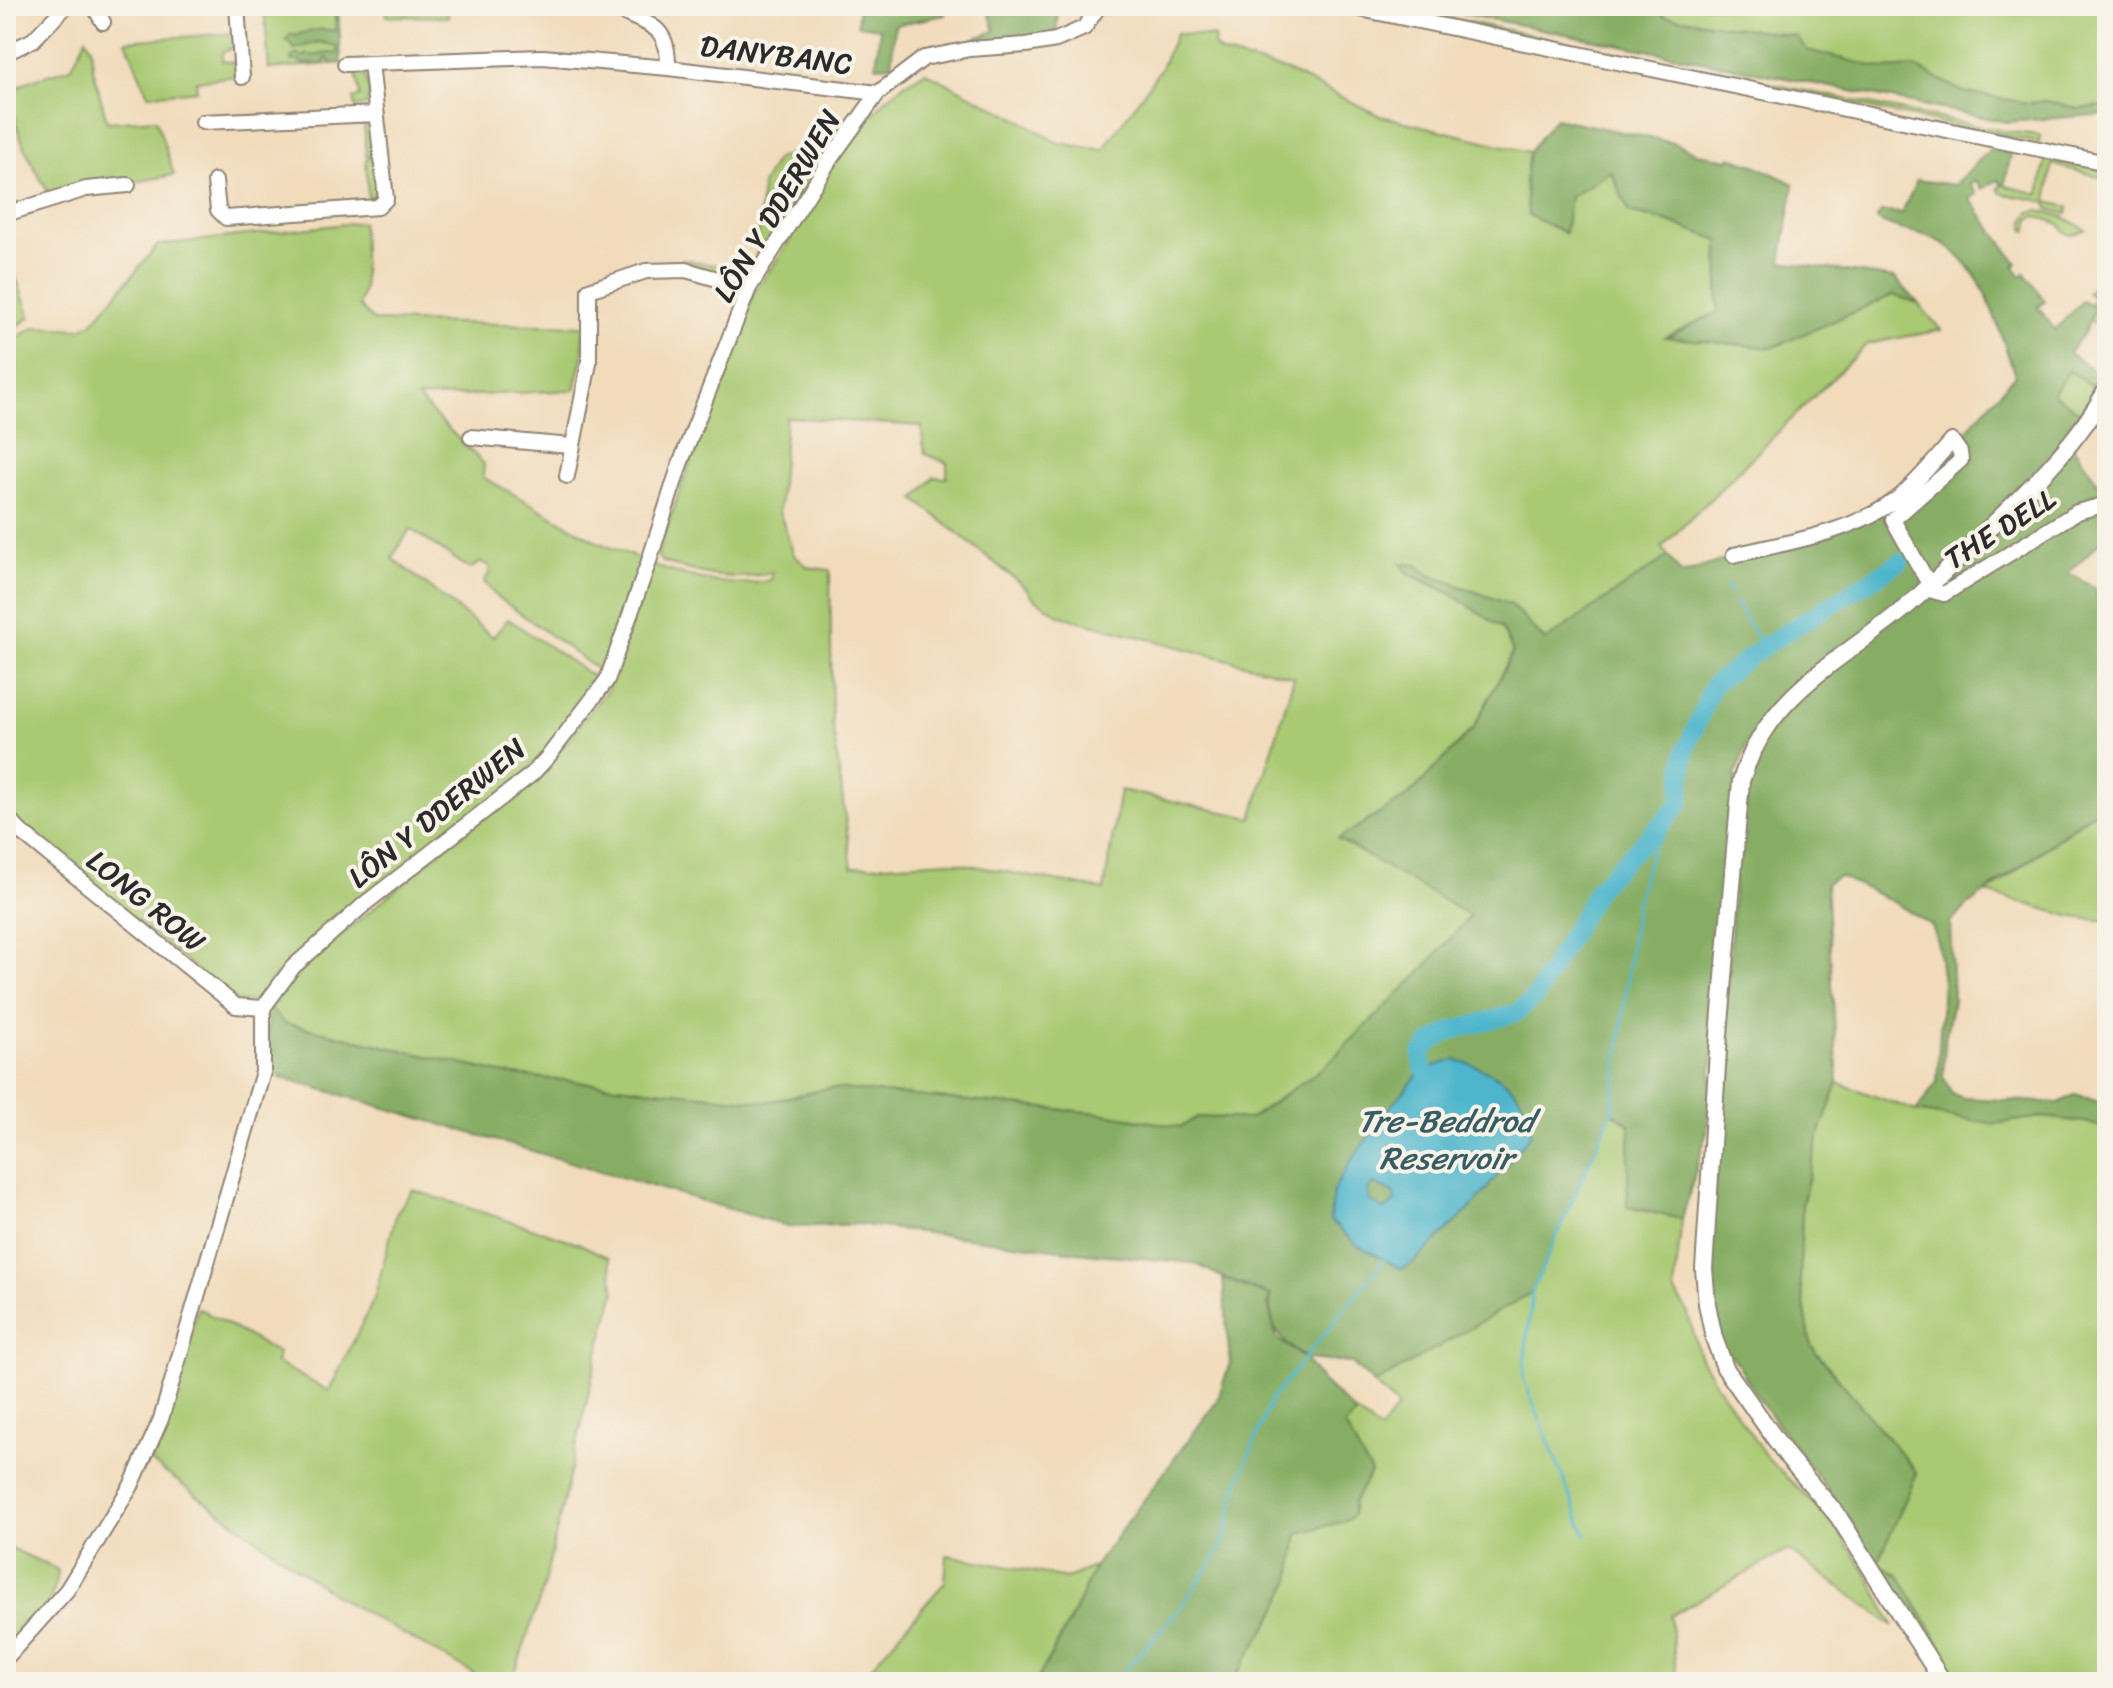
<svg xmlns="http://www.w3.org/2000/svg" width="2113" height="1688" font-family="Sriracha,sans-serif">
<rect width="100%" height="100%" fill="#f7f3e8"/>
<filter id="ink" filterUnits="userSpaceOnUse"><feTurbulence type="fractalNoise" baseFrequency=".0125" numOctaves="2"/><feDisplacementMap in="SourceGraphic" scale="16" xChannelSelector="R" yChannelSelector="G"/><feConvolveMatrix kernelMatrix="1 2 1 2 8 2 1 2 1" color-interpolation-filters="sRGB"/></filter>
<filter id="wash" filterUnits="userSpaceOnUse"><feTurbulence type="fractalNoise" baseFrequency=".006" numOctaves="4" result="noise"/><feDisplacementMap in="SourceGraphic" scale="32" xChannelSelector="R" yChannelSelector="G"/><feGaussianBlur stdDeviation="1.8" result="paint"/><feColorMatrix in="noise" values="0 0 0 0 0 0 0 0 0 0 0 0 0 0 0 0 0 1.4 0 .05"/><feComposite in="paint" operator="in"/></filter>
<g filter="url(#wash)">
<rect width="100%" height="100%" fill="#f1dbbb"/>
<path fill="#a9c972" stroke="#6a7a4e" stroke-width="2" fill-rule="evenodd" d="M264 6H338L341 63 269 69Z
M386 6H479V8L449 7 448 17 387 16Z
M1664 6H2099L2107 15V105L2079 109 2047 101 2028 103 1963 92 1916 67 1884 69 1662 16Z
M1420 12 2002 131 2040 135 2039 143 1418 15Z
M234 33V47L222 53V61L236 63 237 76 196 81 197 90 148 95 126 41Z
M1176 33 1215 37 1214 46 1221 53 1287 71 1381 116 1529 152 1525 183 1564 233 1570 197 1611 171 1629 212 1669 222 1719 240 1718 312 1666 337 1772 348 1893 295 1918 303 1941 330 1867 344 1662 547 1668 556 1577 623 1545 641 1511 605 1428 574 1417 565 1409 574 1448 592 1503 628 1513 652 1473 729 1408 796 1338 839 1471 916 1419 974 1323 1068 1249 1119 1197 1117 1182 1127 1098 1113 830 1088 767 1102 505 1074 284 1023 269 1008 295 977 331 944 460 835 539 777 607 690 653 566C692 577 731 590 771 580L772 572C733 583 699 574 661 561L657 555 724 366 754 292 782 253 834 161 884 101 903 85 925 72 1024 122 1058 143 1103 150 1161 68ZM786 417 921 426 925 454 947 463V478L934 477 915 499 1026 588 1032 597 1061 616 1294 677 1252 818 1120 790 1104 890 948 861 852 867 832 721 830 570 808 567 794 555 779 511Z
M86 38 91 47 93 68 107 122 156 119 174 175 51 197C38 175 0 111 18 88 28 78 57 73 71 68Z
M356 72 365 75C369 85 371 96 366 105L355 107 353 99 360 96Z
M364 122 369 124 373 131 374 154 372 156H366Z
M838 136 753 275C731 283 701 272 681 259 703 262 742 276 757 256L762 185 776 159Z
M372 158C381 170 382 192 368 200L366 159Z
M2046 158 2107 171V179L2052 164 2047 202 2069 207 2067 214 2048 209 2047 202 2001 193 1998 188 2005 183 2006 186 2039 194Z
M2039 210 2064 217 2086 230 2071 235 2065 233 2060 224 2037 216 2030 219 2027 231 2024 230V221L2030 212Z
M362 222 364 288 359 306 374 321 583 326V357L575 390 417 398 484 464 483 477 602 544 643 560 601 672 495 595 484 582 490 572 488 565 481 562 470 569 410 529 392 558 493 637 508 619 601 682 527 772 288 962 254 1001 237 1002 6 816V343L36 327 81 329 93 322 158 245Z
M6 249 30 317 6 334Z
M2107 268V329L2106 331 2089 320V306L2094 298 2087 293Z
M2069 371 2097 389 2081 413 2053 394Z
M2107 802V921L2073 917 1987 893Z
M1838 1083 1916 1111 1992 1124 2042 1117 2085 1122 2107 1128V1682H1948L1935 1662 1946 1654 1899 1576 1877 1563 1917 1473 1811 1346 1800 1281 1802 1205 1819 1135Z
M1612 1111 1630 1125 1627 1207 1682 1219 1674 1291 1687 1311 1700 1356 1716 1384 1768 1459 1828 1517 1866 1572 1894 1626 1788 1550 1670 1616 1677 1682H1232L1277 1610 1291 1579 1298 1533 1345 1521 1353 1516V1503L1371 1473 1344 1426 1356 1413 1380 1430 1398 1407 1374 1384 1532 1292Z
M413 1190 578 1243 609 1258 615 1292 598 1353 543 1589 512 1682H489L337 1597 151 1462 198 1308 278 1353 276 1363 329 1391 374 1299 397 1212Z
M6 1546 58 1570C57 1604 28 1629 6 1653Z
M947 1555 1067 1578 1095 1566 1069 1622 1036 1682H858L945 1582Z"/>
<path fill="#86ad64" stroke="#586c48" stroke-width="2" d="M338 6 341 63 332 64 327 58 323 64H303L298 61H293L291 58 297 54 303 57 308 54C317 59 327 50 336 54L338 50 336 46 320 42 295 49 286 40 291 34 296 36C303 30 326 28 335 31V10Z
M859 6H942L945 15 895 25 891 65 876 66 880 28 857 25Z
M987 6H1058L1056 38 975 45 972 39 995 31Z
M1425 6H1664L1663 16 1796 36 1807 50 1884 69 1916 67 1963 92 2028 103 2046 101 2079 109 2107 105V114L2007 122Z
M1555 118 1674 143 1700 154 1729 160 1730 157 1757 166 1794 184 1781 262 1895 278 1918 303 1893 295 1772 348 1666 337 1718 312 1719 240 1669 222 1629 212 1611 171 1570 197 1565 233 1528 215 1525 183 1529 152Z
M1990 149 2011 153 2005 183 2002 185 1998 180 1982 189 1975 181 1970 185 1977 194 1970 199 2017 263 2014 267 2020 276 2025 273 2045 301 2038 307 2055 330 2082 301 2095 308 2084 333 2069 353 2104 377 2097 389 2069 371 2053 394 2081 413 2065 435 2107 496V535L2068 573 2095 588 2107 639V802L1968 905 1950 923 1953 1001 1945 1039 1943 1076 1952 1094 1964 1098 2059 1103 2076 1094 2107 1105V1128L2085 1122 2042 1117 1992 1124 1916 1111 1937 1082 1943 982 1938 945 1932 926 1890 900 1839 876 1826 883 1838 1083 1819 1135 1802 1204 1800 1281 1811 1346 1917 1473 1878 1563 1899 1576 1946 1655 1935 1662 1846 1514 1762 1404 1738 1364 1714 1338 1707 1304 1741 781 1773 715 1752 733 1736 773 1707 1131 1682 1219 1627 1207 1630 1125 1612 1112 1532 1292 1374 1384 1352 1363 1308 1359 1287 1344 1274 1328 1270 1306 1271 1295 1222 1277 1194 1263 1085 1253 857 1224 791 1227 263 1072 269 1008 284 1023 505 1074 767 1102 830 1088 1098 1113 1181 1127 1197 1117 1249 1119 1323 1068 1419 974 1470 916 1338 839 1408 796 1473 729 1513 652 1502 628 1448 592 1409 574 1400 563 1417 565 1428 574 1511 605 1545 641 1668 556 1682 574 1884 507 1952 441 1968 429 2015 375C1997 327 1985 262 1935 239 1915 230 1894 231 1876 219L1881 212 1902 213 1917 180 1955 185Z
M1223 1279 1270 1296 1268 1306 1277 1338 1307 1361 1322 1381 1356 1413 1345 1426 1371 1473 1353 1503V1516L1345 1521 1298 1533 1291 1579 1277 1610 1232 1682H1036L1069 1623 1095 1566 1217 1401 1230 1363Z"/>
<path fill="#4eb6cc" stroke="#3c707c" stroke-width="2" fill-rule="evenodd" d="M1456 1060C1484 1067 1515 1080 1526 1109 1529 1116 1530 1126 1531 1134L1473 1206 1413 1263 1402 1269 1357 1245 1330 1220 1333 1191 1355 1155 1393 1104 1423 1069ZM1374 1184 1393 1193 1395 1201 1388 1208 1383 1209 1369 1200 1368 1190Z"/>
<g fill="none" stroke-linecap="round" stroke-linejoin="round">
<path stroke="#4eb6cc" stroke-width="3" d="M1726 586 1730 594
M1735 602 1763 647
M1680 804V805
M1586 1536 1523 1377 1532 1292 1612 1111 1636 903 1652 849 1680 813
M1115 1682 1181 1607 1222 1547 1240 1478 1271 1400 1384 1260"/>
<path stroke="#4eb6cc" stroke-width="18" d="M1423 1069 1421 1055 1430 1043 1451 1031 1516 1013 1536 996 1598 888 1680 804 1685 752 1713 685 1763 647 1900 562"/>
</g>
</g>
<g filter="url(#ink)">
<g fill="none" stroke-linecap="round" stroke-linejoin="round">
<g stroke="#8e8373" stroke-width="18">
<path id="minor" d="M94 6 103 22
M237 6 242 77
M611 6C646 27 669 20 668 68
M1346 6 2107 163
M6 11 12 6
M6 53 33 40 66 6
M345 64 543 57 668 68 878 93
M203 122 376 114
M215 181 218 210 226 218 378 207 386 199 371 63
M6 214 86 189 128 185
M471 437 571 446
M567 476 589 363V290L646 271 686 270 749 288
M1734 555C1788 542 1852 533 1897 499 1918 482 1935 460 1952 441L1960 452 1961 460 1893 520 1933 591 1944 594 2077 512 2107 504
M6 816 21 832 236 1006 263 1008
M6 1658 67 1590 131 1486 161 1419 263 1072V1008L293 967 367 902 532 774 547 758 607 680 649 561 680 464 749 288 831 158 878 93 924 58 970 49 1026 45 1056 40 1084 28 1099 6"/>
</g>
<g stroke="#8e8373" stroke-width="20">
<path id="major" d="M1943 1682 1838 1516 1788 1457 1725 1368 1714 1338 1707 1304 1704 1269 1719 1035 1741 781C1767 696 1835 664 1900 612 1927 590 1951 565 1976 541 2023 495 2075 448 2107 389"/>
</g>
<use href="#minor" stroke="#fff" stroke-width="14"/>
<use href="#major" stroke="#fff" stroke-width="16"/>
</g>
</g>
<g text-anchor="middle" dominant-baseline="central" stroke-width="8" stroke-linejoin="round" paint-order="stroke">
<g font-size="30" fill="#2b2b2b" stroke="#f7f3e8">
<text transform="translate(776 55) rotate(7)">DANYBANC</text>
<text transform="translate(777 206) rotate(-59)">LÔN Y DDERWEN</text>
<text transform="translate(2000 529) rotate(-32)">THE DELL</text>
<text transform="translate(437 813) rotate(-39)">LÔN Y DDERWEN</text>
<text transform="translate(146 901) rotate(39)">LONG ROW</text>
</g>
<g font-size="32" font-style="italic" fill="#375c63" stroke="#f7f3e8">
<text x="1446" y="1121">Tre-Beddrod<tspan x="1446" dy="37">Reservoir</tspan></text>
</g>
</g>
<rect width="2113" height="1688" fill="none" stroke="#f7f3e8" stroke-width="32"/>
</svg>
